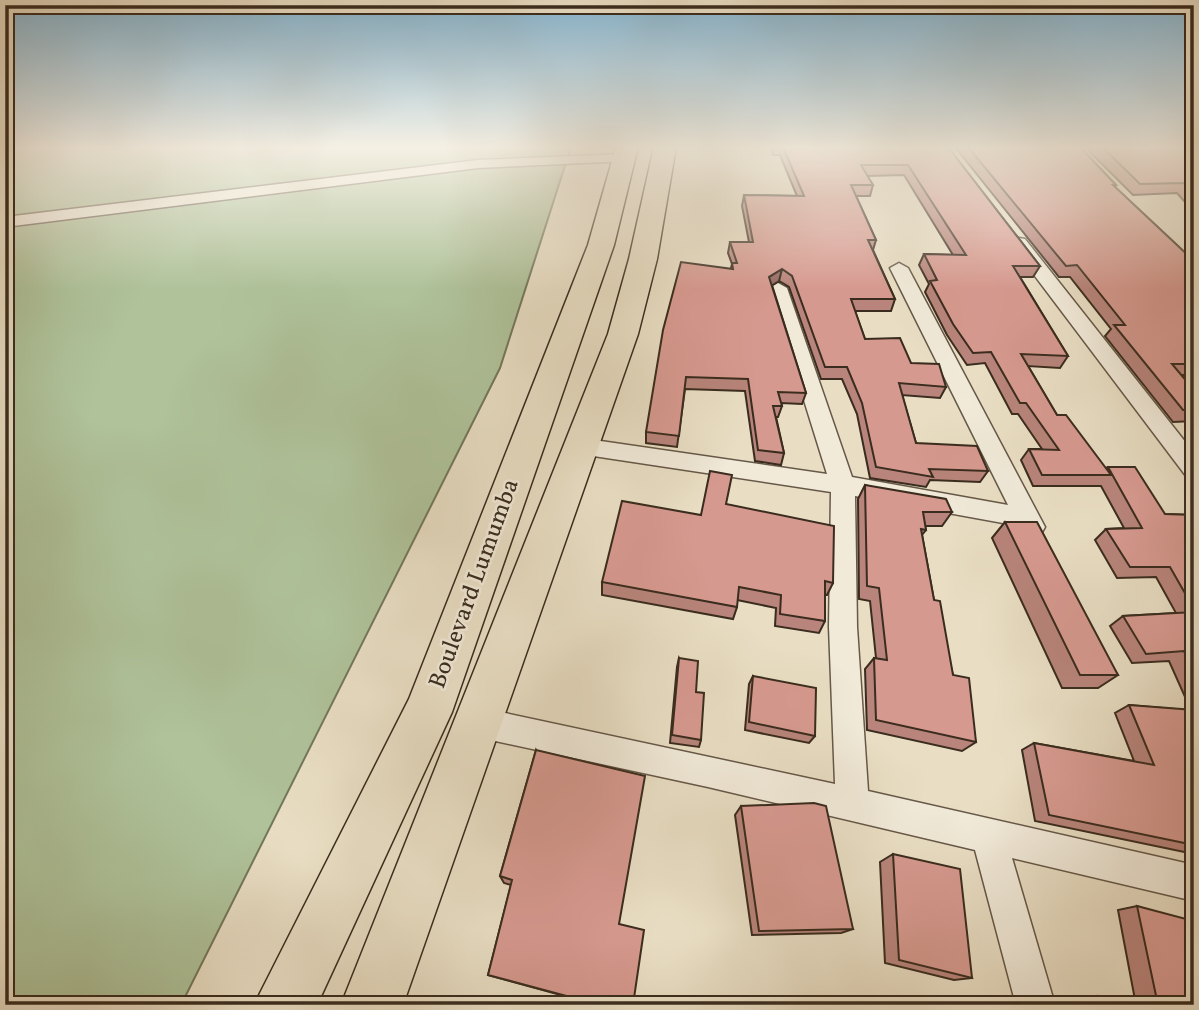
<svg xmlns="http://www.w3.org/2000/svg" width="1199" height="1010" font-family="Vollkorn,serif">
<rect width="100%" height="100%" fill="#e9dec4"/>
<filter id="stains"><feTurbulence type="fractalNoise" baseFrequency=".00286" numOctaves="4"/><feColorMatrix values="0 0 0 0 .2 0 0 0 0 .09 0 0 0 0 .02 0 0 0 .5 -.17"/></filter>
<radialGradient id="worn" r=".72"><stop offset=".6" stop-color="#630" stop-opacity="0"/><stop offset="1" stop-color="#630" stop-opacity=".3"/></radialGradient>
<path fill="#afc29a" stroke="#74775c" stroke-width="2" d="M5 147H571L500 368 181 1005H5Z"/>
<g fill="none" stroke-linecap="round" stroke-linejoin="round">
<g stroke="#665848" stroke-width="3">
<path id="minor" d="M624 154 631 158 629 161 478 168 5 227V217L478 160Z
M1019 238 1025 239 1194 453V479L1186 476 1013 247 1011 243Z
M899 263 908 268 1045 527 1041 534 1032 537 1023 534 1019 526 855 496 857 627 868 791 1194 865V901L1012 858 1055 1005H1016L975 850 708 787 477 737 466 733 462 722 466 711 477 707 835 784 829 627 831 492 580 454 572 452 569 446 572 440 580 438 827 474 769 288 778 283 787 288 852 477 1008 505 890 268Z"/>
</g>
<g stroke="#3a2c1e" stroke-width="3">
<path id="trunk" d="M616 147H638L614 245 452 712 317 1005H254L409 699 588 245Z
M654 147H676L657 259 638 334 403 1005H341L608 334 629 259Z"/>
</g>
<use href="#minor" fill="#f1ead9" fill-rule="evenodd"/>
<use href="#trunk" fill="#e9dec4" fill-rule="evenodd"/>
</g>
<path fill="#b8847b" stroke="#3a2c1e" stroke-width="2" d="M770 147H948L1040 266 1033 277H1020L1068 356 1060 368 1028 366 1057 415 1106 469 1108 467 1165 514 1194 515V854L1035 821 1022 750 1034 743 1134 761 1115 713 1129 705 1187 710 1190 708 1169 661 1132 663 1110 626 1123 616 1176 613 1156 577 1117 578 1095 540 1106 529 1124 528 1101 486H1033L1021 460 1029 449H1042L1018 414H1012L985 363 967 365 947 335 925 292 929 284 919 265 924 254 953 255 904 175 867 176 873 185 870 196H856L876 240 873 250 895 299 891 311H855L865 339 911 363 946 387 940 398 902 395 916 443 988 471 980 482 930 480 926 487 870 478 857 414 842 379H821L789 287 779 281 772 285 806 393 802 404 781 403 782 406 778 417H776L784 453 781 465 755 461 745 391 685 389 677 447 646 443V432L731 268 732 264 728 253 730 242H749L742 206 744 195 797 196 780 155H773Z
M955 147H1080L1116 185 1115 187 1194 261V375H1181L1194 390V421L1173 422 1105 336 1111 329 1070 277H1059Z
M1085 147H1192L1194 149V202L1184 201 1177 193 1133 195Z
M1194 245V255L1190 250Z
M865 485 952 512 942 526H925L926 530 922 535 934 600 953 675 976 742 962 751 867 730 865 669 874 658H876L870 601 859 599 858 499Z
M726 504 833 583 827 595H825V621L819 633 775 626 776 608 737 600V607L733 619 602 595V582L701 515Z
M1005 522 1118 675 1098 688H1062L992 538Z
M679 658 696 692 701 740 699 747 670 743 677 667Z
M753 676 815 736 809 743 745 730 749 684Z
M536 750 619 924 633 1005H597L488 975 511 885 504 883 500 876Z
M741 806 853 929 841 933 752 935 735 815Z
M893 854 972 978 954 980 885 963 880 862Z
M1137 906 1192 928 1194 1005H1136L1118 910Z
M1098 996 1133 1005H1080L1079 997Z"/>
<path fill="#966b64" stroke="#3a2c1e" stroke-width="2" d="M782 269 779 281 766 289 769 277Z"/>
<path fill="#d6998f" stroke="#3a2c1e" stroke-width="2" d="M783 147H948L1040 266H1013L1068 356 1021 354 1057 415H1066L1111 475H1042L1029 449 1059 450 1026 403H1020L991 352 973 353 953 324 930 281 937 280 924 254 966 255 908 165H861L873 185H851L876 240H868L895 299H851L865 339 900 338 911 363 939 364 946 387 899 383 916 443 977 446 988 471 929 469 933 477 876 467 862 403 847 367H825L792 276 782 269 769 277 806 393 778 392 782 406H773L784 453 758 450 748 379 686 377 679 436 646 432 663 330 681 262 733 269 732 263H737L730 242H753L744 195 804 196Z
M968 147H1080L1116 185H1113L1194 261V364H1172L1194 390V410H1183L1114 325H1125L1077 265 1066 266Z
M1102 147H1192L1194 149V191L1192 190 1185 183 1140 184Z
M1108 467H1135L1165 514 1194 515V609L1170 567H1130L1106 529 1142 528Z
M710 471 732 475 726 504 834 526 833 583 825 581V621L780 614 781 595 739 587 737 607 602 582 622 501 701 515Z
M865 485 946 499 952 512H923L926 530 921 529 934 600 940 601 953 675 969 678 976 742 876 720 874 658 887 660 879 588 867 586Z
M1005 522H1037L1118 675H1080Z
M1194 612V672L1184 651 1146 654 1123 616Z
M679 658 698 661 696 692 704 693 701 740 672 735Z
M753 676 816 688 815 736 749 722Z
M1129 705 1194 710V845L1049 815 1034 743 1154 765Z
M536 750 645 776 619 924 644 930 633 1005H600L488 975 512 880 500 876Z
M814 803 826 806 853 929 759 931 741 806Z
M893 854 960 869 972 978 899 960Z
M1137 906 1190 920 1192 928 1194 929V1005H1158Z
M1098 996 1133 1005H1099Z"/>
<linearGradient id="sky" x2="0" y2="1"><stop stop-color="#87b7d3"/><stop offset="0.51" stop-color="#f5f0e4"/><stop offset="1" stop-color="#f5f0e4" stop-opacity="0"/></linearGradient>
<rect width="1199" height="289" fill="url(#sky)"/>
<g text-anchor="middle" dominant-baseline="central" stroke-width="5" stroke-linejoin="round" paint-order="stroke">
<g font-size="24" fill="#3a2c1e" stroke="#f1ead9">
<text transform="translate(475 584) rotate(-70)">Boulevard Lumumba</text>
</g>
</g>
<rect width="1199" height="1010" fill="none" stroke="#e9dec4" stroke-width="28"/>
<rect x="7" y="7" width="1185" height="996" fill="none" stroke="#3a2c1e" stroke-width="3.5"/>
<rect x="14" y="14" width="1171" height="982" fill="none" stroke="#3a2c1e" stroke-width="2"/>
<rect width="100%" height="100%" filter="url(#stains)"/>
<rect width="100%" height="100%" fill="url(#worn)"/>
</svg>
